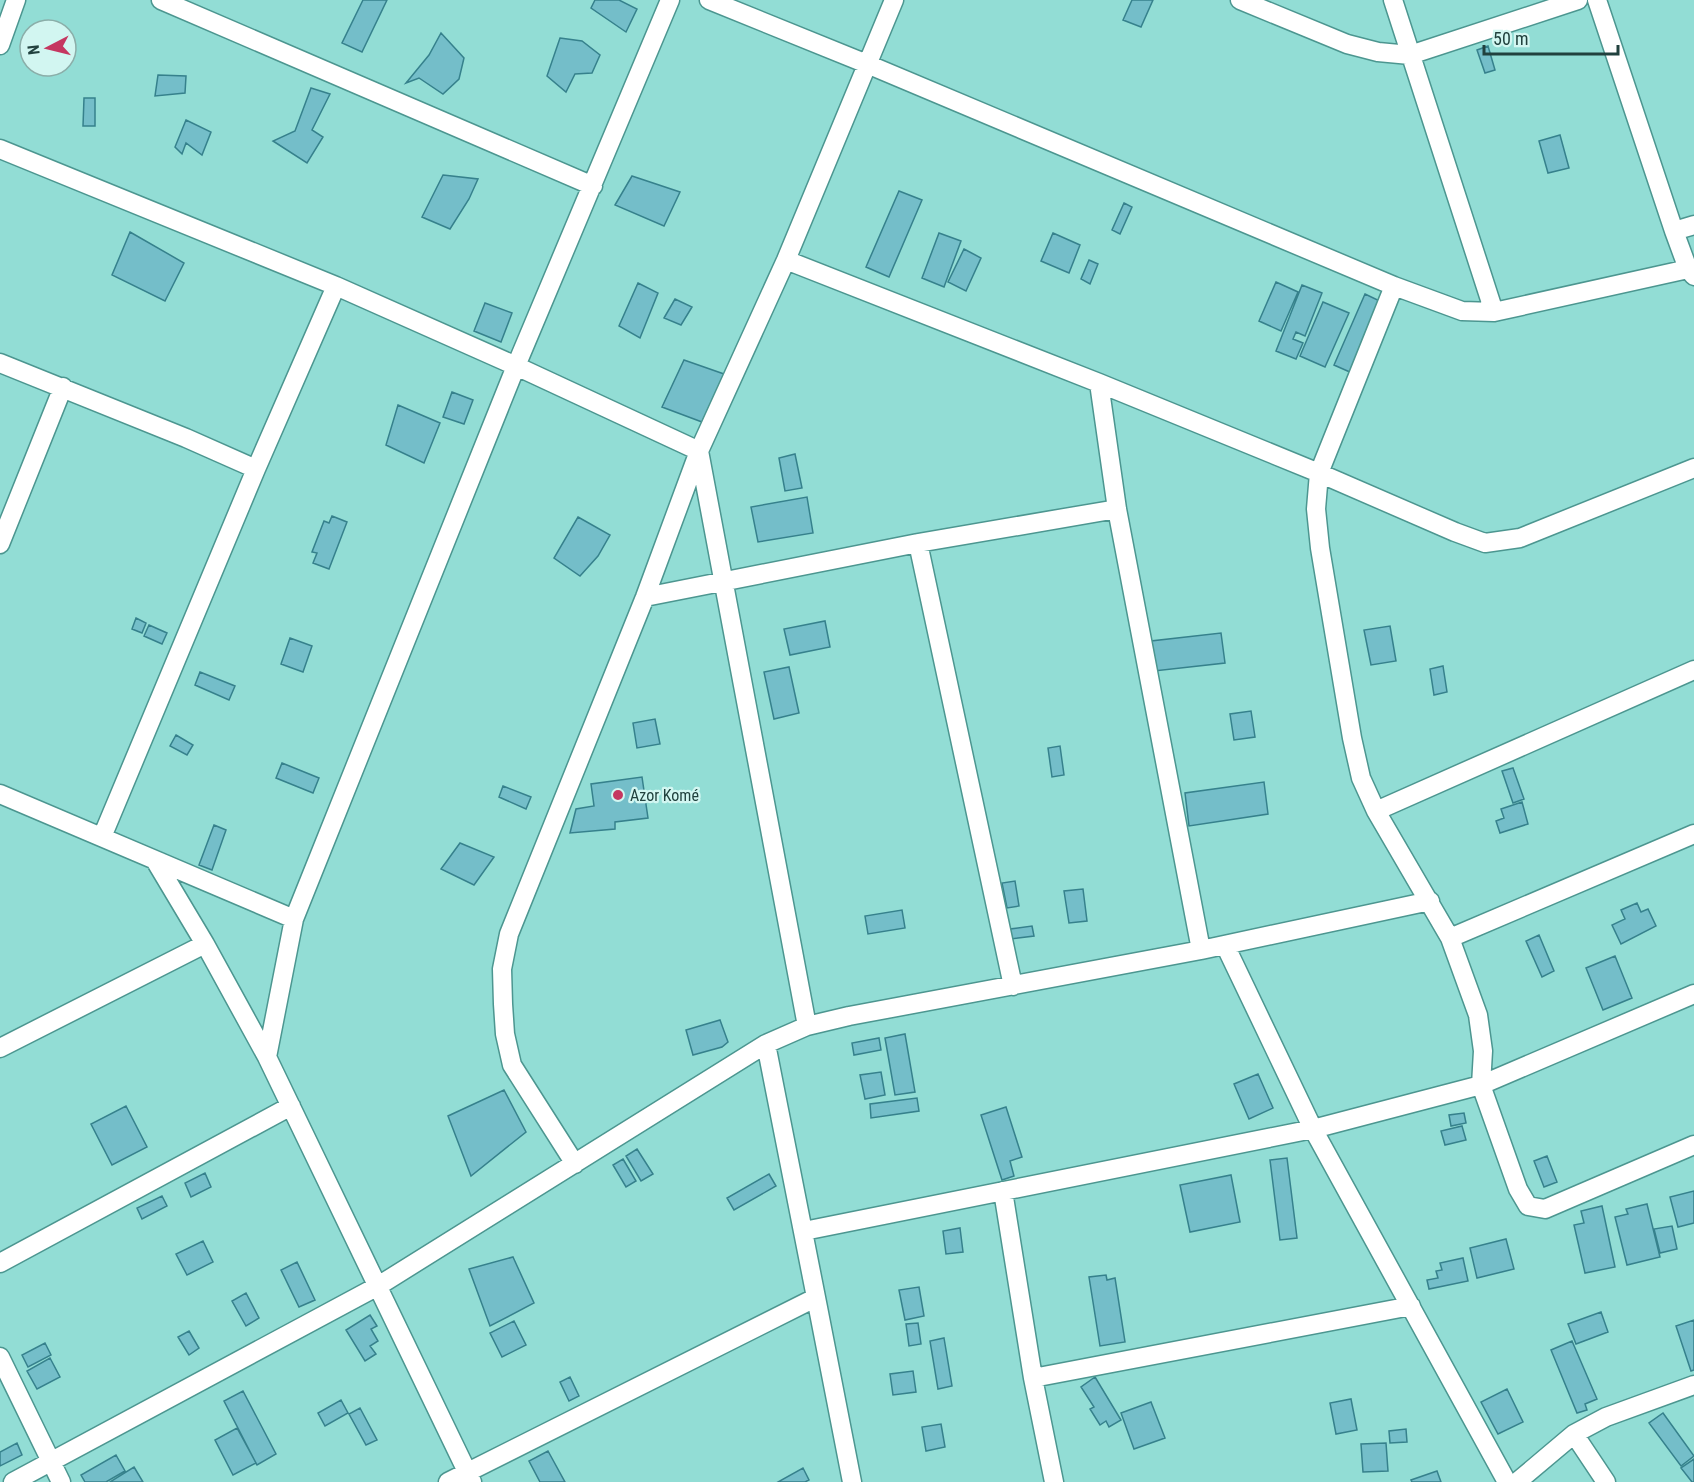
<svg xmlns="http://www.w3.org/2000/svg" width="1694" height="1482" font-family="'Roboto Condensed',sans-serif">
<rect width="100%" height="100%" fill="#92ddd5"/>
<path fill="#74bec9" stroke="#36818c" stroke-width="1.5" d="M363 0H387L362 52 342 43Z
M595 0H619L637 9 626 32 591 8Z
M1132 0H1153L1141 27 1123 20Z
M441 33 464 58 459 79 443 94 419 78 406 83 429 55Z
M560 38 582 41 600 55 592 73 575 74 566 92 547 76Z
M1488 46 1495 70 1485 73 1477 50Z
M158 75 186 76 185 93 155 96Z
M311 88 330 94 312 130 323 137 307 163 273 141 295 131Z
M84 98H95V126H83Z
M186 120 211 132 202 155 186 143 182 154 175 147Z
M1560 135 1569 168 1548 173 1539 141Z
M443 175 478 179 469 199 450 229 422 217Z
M632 176 680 192 664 226 615 205Z
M899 191 922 200 889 277 866 267Z
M1124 203 1132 207 1120 234 1112 230Z
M130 232 184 263 165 301 112 275Z
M939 233 961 241 944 287 922 278Z
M1053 233 1080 245 1069 273 1041 261Z
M964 249 981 258 966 291 948 282Z
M1089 260 1098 264 1090 284 1081 279Z
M1276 282 1298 292 1281 331 1259 321Z
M638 283 658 293 640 338 619 326Z
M1302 285 1322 293 1305 336 1296 332 1293 339 1303 343 1296 359 1276 351Z
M1365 294 1384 303 1352 373 1334 365Z
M675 299 692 307 681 325 664 318Z
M1323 302 1349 313 1325 367 1300 356Z
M485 303 512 313 501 342 474 331Z
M684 360 724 374 702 422 662 407Z
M452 392 473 400 464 424 443 417Z
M398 405 440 423 424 463 386 445Z
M795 454 802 488 785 491 779 458Z
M807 497 813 533 758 542 751 507Z
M332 516 347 522 329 569 313 563 317 553 312 552 324 521 329 523Z
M578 517 610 535 598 556 580 576 554 558Z
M136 618 146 623 142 633 132 629Z
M825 621 830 647 790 655 784 629Z
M149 625 167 633 162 644 144 636Z
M1390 626 1396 661 1371 665 1364 630Z
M1221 633 1225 663 1154 671 1151 641Z
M290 638 312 646 303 672 281 664Z
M1443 666 1447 692 1434 695 1430 669Z
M789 667 799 713 774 719 764 672Z
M200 672 235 686 229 700 195 685Z
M1251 711 1255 737 1234 740 1230 714Z
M655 719 660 744 637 748 633 723Z
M176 735 193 745 187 755 170 746Z
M1060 746 1064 775 1052 777 1048 748Z
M282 763 319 778 313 793 276 778Z
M1513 768 1524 799 1513 803 1502 771Z
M642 777 648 818 615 822V829L570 833 576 809 594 806 591 784Z
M1264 782 1268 814 1189 826 1185 793Z
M503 786 531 797 526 809 499 797Z
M1522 802 1528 824 1500 833 1496 821 1504 818 1501 809Z
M214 825 226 830 212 870 199 865Z
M460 843 494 857 474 885 441 869Z
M1015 881 1019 906 1007 908 1002 883Z
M1083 889 1087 921 1069 923 1064 891Z
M1637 903 1641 912 1648 909 1656 926 1621 944 1612 925 1625 919 1621 910Z
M902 910 905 928 868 934 865 916Z
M1032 926 1034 936 1011 939 1010 929Z
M1539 935 1554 971 1542 977 1526 941Z
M1615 956 1632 998 1603 1010 1586 968Z
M720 1020 728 1042 722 1047 693 1055 686 1030Z
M905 1034 915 1092 895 1095 885 1038Z
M879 1038 881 1050 854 1055 852 1043Z
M881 1072 885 1095 865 1099 860 1075Z
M1258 1074 1273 1108 1249 1119 1234 1084Z
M504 1090 526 1132 471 1176 448 1116Z
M917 1098 919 1111 871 1118 870 1104Z
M126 1106 147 1147 112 1165 91 1124Z
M1006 1107 1022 1157 1010 1161 1014 1176 1002 1180 981 1115Z
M1464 1113 1466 1123 1451 1126 1449 1115Z
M1462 1126 1466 1140 1445 1145 1441 1131Z
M637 1149 653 1174 641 1181 626 1156Z
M1547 1156 1557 1182 1544 1187 1534 1161Z
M1287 1158 1297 1238 1280 1240 1270 1160Z
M623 1159 636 1181 626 1187 613 1165Z
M205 1173 211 1187 191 1197 185 1183Z
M769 1174 776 1186 734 1210 727 1198Z
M1231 1175 1240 1222 1190 1232 1180 1185Z
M1694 1191V1223L1678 1227 1670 1197Z
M162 1196 167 1206 142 1219 137 1208Z
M1647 1204 1660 1257 1627 1265 1615 1217 1628 1214 1626 1209Z
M1602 1206 1615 1267 1585 1273 1574 1225 1584 1223 1581 1211Z
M1672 1226 1677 1249 1660 1253 1654 1229Z
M960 1228 963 1252 946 1254 943 1231Z
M1506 1239 1514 1269 1477 1278 1470 1248Z
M203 1241 213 1262 187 1275 176 1254Z
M513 1257 534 1303 490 1326 469 1269Z
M1463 1258 1468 1281 1429 1289 1427 1280 1438 1278 1436 1271 1442 1270 1440 1263Z
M297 1262 315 1300 299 1307 281 1270Z
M1106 1275 1107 1280 1115 1278 1125 1342 1100 1346 1089 1277Z
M919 1287 924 1316 905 1320 899 1290Z
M246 1293 259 1318 246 1326 232 1301Z
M1601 1312 1608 1332 1576 1344 1568 1324Z
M370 1315 377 1326 371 1329 378 1341 370 1346 376 1354 365 1361 346 1330Z
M1694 1320V1370L1691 1371 1676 1326Z
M514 1321 526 1345 502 1357 490 1333Z
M918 1323 921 1344 909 1346 906 1324Z
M189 1331 199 1348 189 1355 178 1337Z
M944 1338 952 1386 938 1389 930 1341Z
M1572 1341 1597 1399 1585 1404 1587 1410 1577 1413 1551 1350Z
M45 1343 51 1355 28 1367 22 1355Z
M50 1358 60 1377 37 1389 27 1371Z
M913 1371 916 1392 893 1395 890 1374Z
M570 1377 579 1396 569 1401 560 1382Z
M1095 1377 1121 1420 1109 1427 1106 1421 1100 1425 1090 1409 1094 1407 1081 1387Z
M1507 1389 1523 1422 1498 1434 1481 1402Z
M243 1391 276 1454 257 1465 224 1401Z
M1351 1399 1357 1430 1336 1434 1330 1403Z
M341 1400 348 1413 325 1426 318 1413Z
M1151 1402 1165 1438 1134 1449 1121 1413Z
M360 1408 377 1440 366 1445 349 1414Z
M1663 1413 1694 1456 1681 1466 1649 1423Z
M941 1424 945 1447 926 1451 922 1427Z
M237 1428 256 1463 233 1475 215 1440Z
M1406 1429 1407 1442 1390 1443 1389 1431Z
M17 1443 22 1455 0 1466V1452Z
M1386 1443 1388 1471 1363 1472 1361 1444Z
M548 1451 565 1482H540L529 1461Z
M116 1455 125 1471 106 1482H85L81 1475Z
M1694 1459V1482H1692L1681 1468Z
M134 1467 143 1482H110Z
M803 1468 809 1480 805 1482H778Z
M1437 1471 1441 1482H1412L1411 1480Z"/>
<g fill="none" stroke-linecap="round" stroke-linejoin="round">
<g stroke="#4c9690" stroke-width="21">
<path id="street" d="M161 0 593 186
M709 0 867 64 1394 286 1462 311 1494 312 1688 269
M1240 0 1347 44 1378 52 1410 55 1578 0
M1393 0 1494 312
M1597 0 1674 231 1688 269 1694 276
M0 45 16 0
M0 149 336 286 516 366 699 451 807 1026
M1674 231 1694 225
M786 260 1099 383 1319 473 1455 532 1485 543 1520 538 1694 468
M1394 286 1319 473 1316 509 1320 548 1352 738 1361 778 1376 811 1450 938 1478 1015 1483 1051 1481 1085 1518 1189 1528 1206 1545 1209 1694 1145
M0 363 186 438 256 469
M1099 383 1117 509 1201 950
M918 543 1013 986
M0 544 63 387
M645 597 918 543 1117 509
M0 794 294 919
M1376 811 1694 670
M102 837 256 469 336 286
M156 862 205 944 267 1057 472 1482
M1450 938 1694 834
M1225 945 1313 1129 1507 1482
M766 1044C796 1190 823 1336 852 1482
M0 1048 205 944
M267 1057 294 919 516 366 670 0
M575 1164 512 1065 505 1034 503 1004 502 969 509 934 645 597 699 451 786 260 894 0
M1003 1191 1033 1378 1054 1482
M804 1231 1313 1129 1481 1085 1694 994
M0 1263 291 1106
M0 1357 61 1482
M1033 1378 1411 1306
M1574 1434 1606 1482
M13 1482 378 1286 766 1044 807 1026 849 1016 1201 950 1430 901
M448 1482 815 1298
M1517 1482 1574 1434 1606 1417 1694 1385"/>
</g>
<use href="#street" stroke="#fff" stroke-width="18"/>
</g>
<circle fill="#c53760" stroke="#d2f6f1" stroke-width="2" cx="618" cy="795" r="6"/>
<g text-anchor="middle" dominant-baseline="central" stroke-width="4.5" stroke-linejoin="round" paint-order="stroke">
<g font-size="16" fill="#21413e" stroke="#d2f6f1" text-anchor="start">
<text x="630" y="795">Azor Komé</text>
</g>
</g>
<g transform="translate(48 48) rotate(263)"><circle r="28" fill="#d2f6f1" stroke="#8baea9" stroke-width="1.5"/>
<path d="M0-4.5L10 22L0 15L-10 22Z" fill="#c53760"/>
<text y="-9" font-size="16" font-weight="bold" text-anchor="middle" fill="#21413e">N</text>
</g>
<path d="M1484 45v9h134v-9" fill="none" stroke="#21413e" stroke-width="3"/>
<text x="1493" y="45" font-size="18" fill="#21413e" stroke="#d2f6f1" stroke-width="4.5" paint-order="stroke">50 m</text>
</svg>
